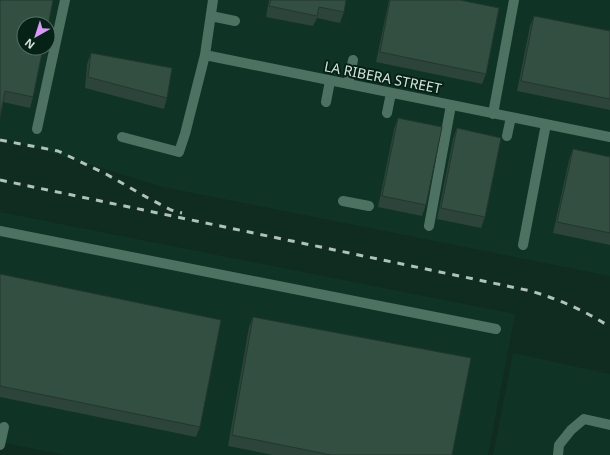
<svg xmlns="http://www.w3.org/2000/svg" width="610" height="455" font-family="'Noto Sans',sans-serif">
<rect width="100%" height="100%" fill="#102b20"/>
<path fill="#0f3426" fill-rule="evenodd" d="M0 0H610V276L163 187 0 137ZM24 24H48V48H24Z
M0 212 515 314 488 455H65L0 442Z
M513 353 610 374V455H493Z"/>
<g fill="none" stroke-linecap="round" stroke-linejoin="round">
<path stroke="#4d7261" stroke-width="10" d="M213 0 205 55 610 137
M211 16 235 21
M348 84 353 60
M326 102 330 81
M387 113 391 93
M493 114 514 0
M37 129 65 0
M507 136 511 117
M122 137 179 152 185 134 205 55
M343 201 369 206
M429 226 451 105
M0 231 496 329
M523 245 546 124
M0 445 4 427
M558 455 559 445 571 430 584 419 610 425"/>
<path stroke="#b0c2ba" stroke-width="3" stroke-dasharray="7 7" stroke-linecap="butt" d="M0 140 58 151 106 174 148 198 171 210 182 213
M0 180 531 291C560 300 584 310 610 327"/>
</g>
<path fill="#2c4439" d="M0 0 33 97 30 108 3 102Z
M269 0H346L344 12 340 23 317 18 313 26 266 17Z
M389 0H460L486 74 482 84 376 62Z
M534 16 610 31V110L517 91 530 26Z
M91 53 167 98 164 109 85 88 87 64Z
M398 118 426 205 422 216 378 207 394 129Z
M457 128 485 217 481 228 437 219 453 139Z
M573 149 610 157V245L553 233 569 160Z
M0 274 200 427 196 437 0 397Z
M253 317 452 455H273L228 446 249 327Z"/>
<path fill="#334f42" stroke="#24372e" d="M0 0H53L48 26V24H24V48H43L33 97 5 91 0 118Z
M271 0H346L344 12 319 7 317 16 269 6Z
M390 0H460L499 8 486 74 380 52Z
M534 16 610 31V99L521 81Z
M91 53 172 68 167 98 88 77Z
M398 118 442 127 426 205 382 196Z
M457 128 501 138 485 217 441 208Z
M573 149 610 157V233L557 222Z
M0 274 221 320 200 427 0 386Z
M253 317 471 358 452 455H331L232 435Z"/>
<g text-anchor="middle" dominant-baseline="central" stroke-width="4" stroke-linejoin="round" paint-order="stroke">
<g font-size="14" fill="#d4e4dc" stroke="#062116">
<text transform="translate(383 77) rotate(11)">LA RIBERA STREET</text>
</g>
</g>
<g transform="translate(36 36) rotate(219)"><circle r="19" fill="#062116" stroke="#586f65"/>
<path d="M0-3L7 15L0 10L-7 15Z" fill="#d99af7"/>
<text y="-6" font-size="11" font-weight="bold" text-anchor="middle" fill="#d4e4dc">N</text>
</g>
</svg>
